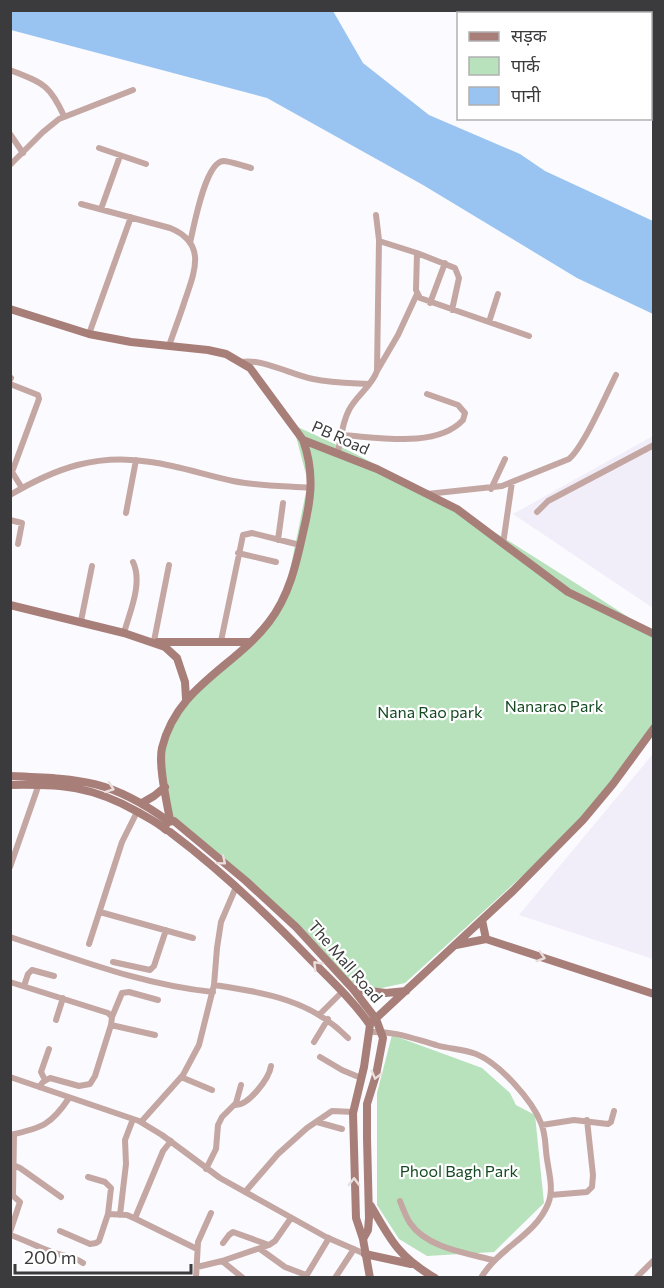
<svg xmlns="http://www.w3.org/2000/svg" width="664" height="1288" font-family="Commissioner,'Noto Sans Devanagari',sans-serif">
<rect width="100%" height="100%" fill="#fbfaff"/>
<path fill="#f1edf9" d="M653 436V608L513 514Z
M653 754V959L519 915Z"/>
<path fill="#b7e2bc" d="M293 425C421 480 537 559 653 633L654 731 586 818 405 983 377 989 355 985 173 819 165 786 164 744 179 710 267 626 286 590 308 482Z
M392 1035 482 1068 510 1093 516 1105 535 1115 544 1203 494 1252 427 1256 399 1239 377 1205V1093Z"/>
<path fill="#99c4f1" d="M11 10 333 11 363 63 429 115 520 154 545 171 653 221V314L577 278 423 185 267 98 11 30Z"/>
<g fill="none" stroke-linecap="round" stroke-linejoin="round">
<path stroke="#c4a7a3" stroke-width="6" d="M10 70C42 83 49 83 64 116
M10 134 23 153
M99 148 146 164
M10 165 43 132 59 119 133 90
M81 204 170 228C207 243 195 271 185 300 180 316 174 331 169 346
M101 209 120 156
M379 241 417 253 455 268 459 278 452 310
M190 243C194 226 205 163 223 161 230 161 243 166 251 168
M417 253 416 290 420 298 529 336
M430 303 445 263
M489 322 498 294
M89 334 131 217
M241 362C262 358 292 375 313 379 332 383 350 383 369 384
M377 371 398 335 417 294
M10 380 11 378
M10 384 38 395 39 399 12 472 22 488
M341 435C377 437 436 449 463 420L465 413 458 405 427 394
M338 452C341 438 342 423 349 410 356 396 372 386 377 371L379 240 376 215
M491 489 505 459
M427 494 502 486 569 459C584 446 606 395 616 375
M10 495C56 468 97 453 151 462 179 466 205 475 233 481 258 486 285 486 311 488
M537 512 548 501 654 445
M126 513 136 460
M10 520 22 523 18 544
M278 540 283 503
M503 544 512 482
M238 553 276 562
M81 621 92 566
M124 633C130 611 143 583 133 562
M154 641 169 565
M221 641 243 535 252 533 300 545
M10 867 39 784
M100 912 193 938
M10 937C77 959 142 985 213 992
M89 944 122 842 137 812
M113 962 150 970 154 966 166 930
M10 982 108 1013 112 1017 111 1025 95 1076 90 1084 79 1086 50 1078 43 1082 39 1087
M214 985C266 993 311 1000 348 1038
M24 986 28 974 32 970 54 976
M320 1014 342 992
M112 1017 122 993 129 992 158 1000
M56 1020 63 998
M111 1025 155 1035
M369 1032C396 1031 411 1038 436 1045 449 1049 463 1049 476 1054 499 1063 532 1100 541 1123 546 1134 545 1147 547 1159 549 1173 554 1190 548 1204 535 1236 498 1248 481 1278
M314 1042 328 1019
M320 1057 342 1070 361 1078
M10 1077 139 1121 162 1135 220 1178 326 1237 365 1254
M181 1077 212 1090
M45 1080 41 1072 49 1049
M235 1105C248 1106 269 1079 271 1066
M141 1122 183 1075 199 1045 214 985 217 948 221 922 236 887
M317 1122 342 1129
M542 1125 574 1120 608 1124 611 1122 614 1111
M10 1135C42 1128 51 1125 69 1098
M11 1164 20 1168 61 1197
M206 1169 216 1149 218 1125 222 1117 236 1103 241 1085
M245 1192 278 1154 307 1128 332 1111 354 1112
M13 1195 14 1135
M551 1195 587 1192 592 1187 593 1175 587 1120
M400 1201C403 1209 406 1217 410 1223 427 1248 466 1253 493 1260
M108 1214 127 1215 136 1219 197 1249
M120 1215 126 1164 125 1140 133 1119
M135 1218 163 1151 171 1141
M60 1231 90 1244 96 1243 99 1241 108 1214 111 1188 105 1182 88 1177
M10 1232 20 1202 11 1194
M10 1235C25 1240 38 1247 52 1252 63 1256 73 1256 83 1263
M223 1243 229 1235 233 1232 269 1245
M260 1249 285 1267 306 1275
M197 1267 222 1261
M196 1278 198 1242 211 1213
M243 1278 222 1261 269 1245 275 1241 291 1218
M305 1278 329 1238
M335 1278 354 1249
M636 1278 654 1260"/>
<path stroke="#a87e79" stroke-width="8" d="M10 309 89 334 131 342 208 350 226 354 250 368 303 440 377 469 457 509 568 592 654 634
M10 605 124 633 165 647 177 658 185 682 186 699
M158 642H250
M10 776C80 779 110 779 168 821
M10 785C62 784 92 786 138 812 148 818 159 823 166 830
M142 803 154 796 165 787
M170 820C167 803 158 765 162 748 177 686 234 668 269 622 289 596 296 565 303 533 311 500 315 473 303 440
M165 828 167 822 174 821 246 881 296 927 353 989 376 1019 383 1038 376 1075 367 1104V1138L369 1218 368 1230 363 1239
M170 832C222 871 269 916 314 963 334 983 354 1002 370 1025L364 1067 353 1113 356 1218 363 1239 370 1278
M482 920 486 939
M456 945 486 939 654 994
M353 989 386 993 406 991
M372 1022 513 891 583 820 613 784 654 728
M371 1206C391 1241 399 1257 435 1278
M365 1254 411 1264"/>
</g>
<defs><path id="oneway-chevron" d="M-2-3.5L2.5 0L-2 3.5" fill="none" stroke-width="1.6" stroke-linecap="round" stroke-linejoin="round" transform="scale(1.5)"/></defs>
<g stroke="#e9dfde">
<use href="#oneway-chevron" transform="translate(110 788) rotate(20)"/>
<use href="#oneway-chevron" transform="translate(222 861) rotate(40)"/>
<use href="#oneway-chevron" transform="translate(541 957) rotate(17)"/>
<use href="#oneway-chevron" transform="translate(317 965) rotate(-134)"/>
<use href="#oneway-chevron" transform="translate(376 1075) rotate(104)"/>
<use href="#oneway-chevron" transform="translate(354 1182) rotate(-89)"/>
</g>
<g text-anchor="middle" dominant-baseline="central" stroke-width="4.5" stroke-linejoin="round" paint-order="stroke">
<g font-size="16" fill="#3b3a3c" stroke="#fff">
<text transform="translate(341 437) rotate(24)">PB Road</text>
<text transform="translate(346 961) rotate(49)">The Mall Road</text>
</g>
<g font-size="16" fill="#144922" stroke="#fff">
<text x="554" y="705">Nanarao Park</text>
<text x="430" y="711">Nana Rao park</text>
<text x="459" y="1170">Phool Bagh Park</text>
</g>
</g>
<rect width="664" height="1288" fill="none" stroke="#3b3a3c" stroke-width="24"/>
<rect x="457" y="12" width="195" height="108" fill="#ffffff" stroke="#b1b0b1" stroke-width="1.5"/>
<rect x="469" y="32" width="30" height="9" fill="#a87e79" stroke="#b1b0b1" stroke-width="1.5"/>
<text x="511" y="42" font-size="18" fill="#3b3a3c">सड़क</text>
<rect x="469" y="57" width="30" height="18" fill="#b7e2bc" stroke="#b1b0b1" stroke-width="1.5"/>
<text x="511" y="72" font-size="18" fill="#3b3a3c">पार्क</text>
<rect x="469" y="87" width="30" height="18" fill="#99c4f1" stroke="#b1b0b1" stroke-width="1.5"/>
<text x="511" y="102" font-size="18" fill="#3b3a3c">पानी</text>
<path d="M15 1264v9h176v-9" fill="none" stroke="#3b3a3c" stroke-width="3"/>
<text x="24" y="1264" font-size="18" fill="#3b3a3c" stroke="#ffffff" stroke-width="4.5" paint-order="stroke">200 m</text>
</svg>
